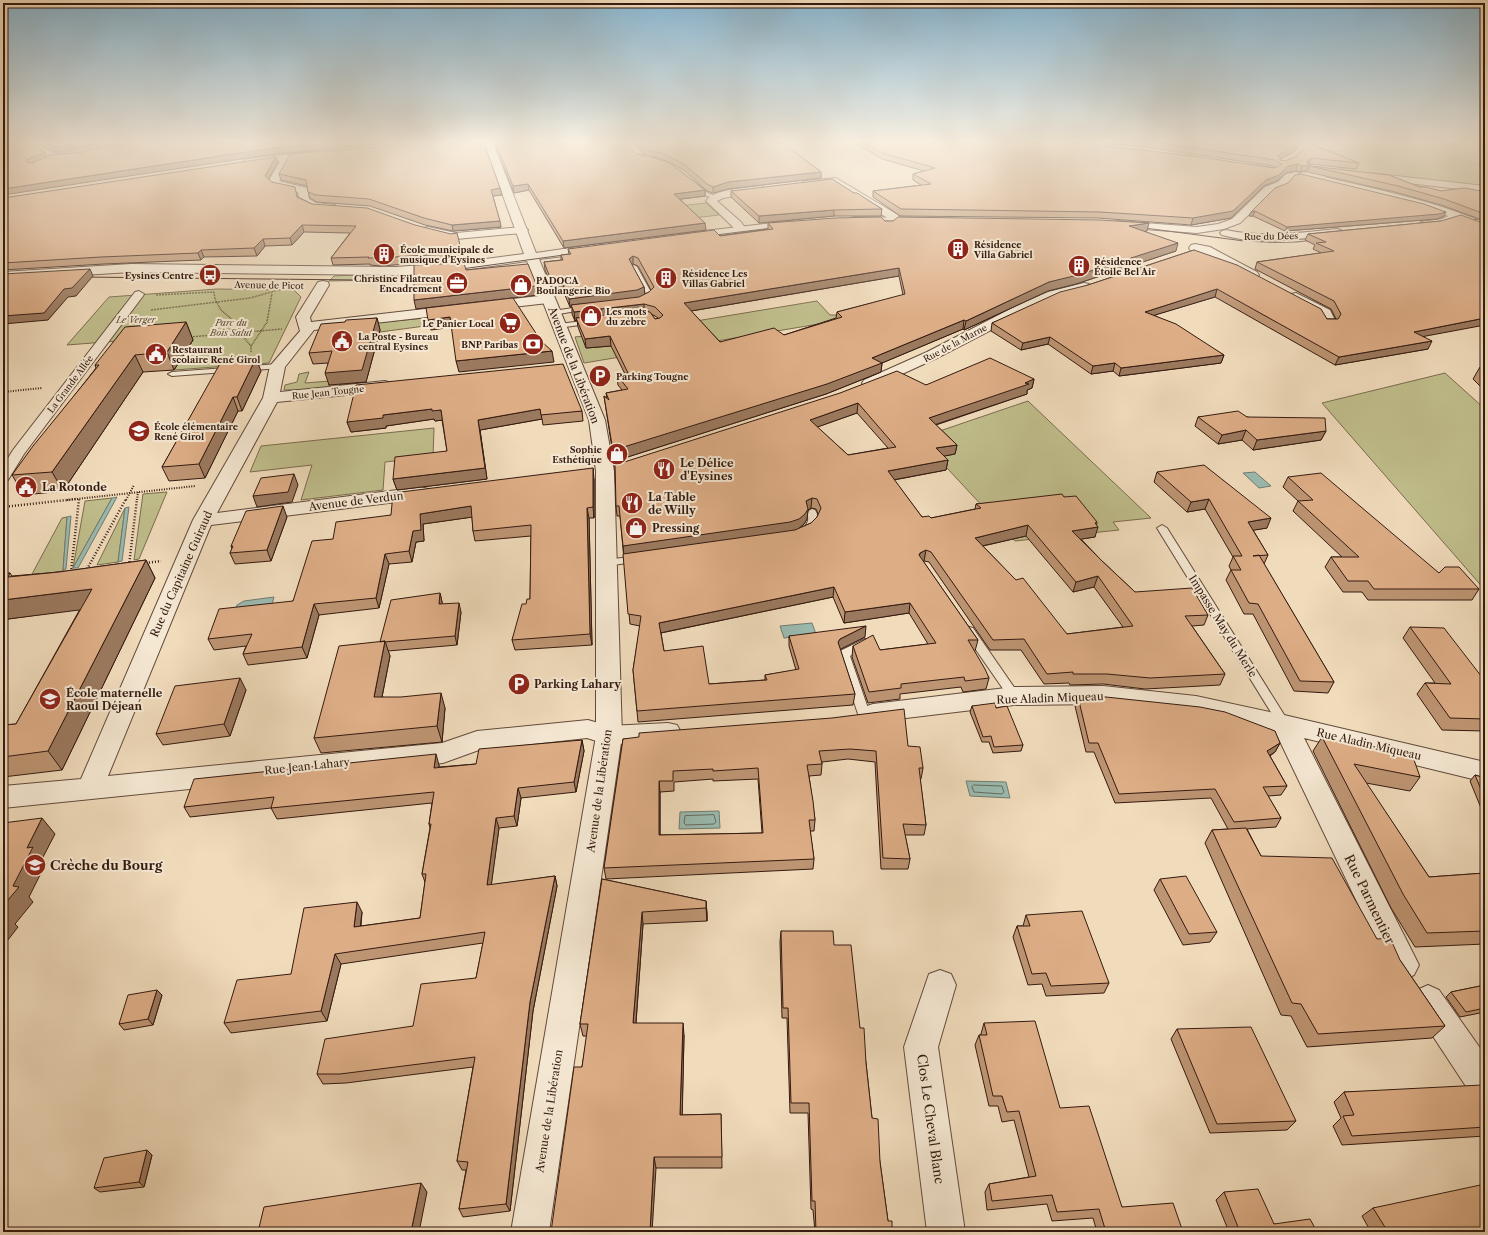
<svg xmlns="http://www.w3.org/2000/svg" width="1488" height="1235" font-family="'Libre Caslon Text',serif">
<rect width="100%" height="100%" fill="#f0dbbb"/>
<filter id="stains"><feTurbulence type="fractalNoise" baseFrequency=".005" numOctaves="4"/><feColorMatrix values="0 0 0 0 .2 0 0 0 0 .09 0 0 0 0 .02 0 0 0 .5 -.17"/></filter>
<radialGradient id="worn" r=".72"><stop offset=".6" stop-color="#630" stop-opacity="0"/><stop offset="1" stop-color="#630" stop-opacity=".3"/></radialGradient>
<path fill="#c0be8c" stroke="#7a6c4e" d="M1347 143H1483L1485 144V187L1347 171 1333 165 1320 148 1329 151 1361 149Z
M706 203 719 215 644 224 634 211Z
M412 272V277L379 280 329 281 334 276Z
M217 289 294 290 301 297 269 363 174 370 193 340 118 341 67 345 109 297Z
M817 301 830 315H837L843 320 584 363 575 337 666 326Z
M425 318V326L380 332H373L365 324Z
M309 372 305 383 330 381 328 389 284 390 285 385 297 382 299 374Z
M1445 373 1485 409V590L1322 403Z
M1028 401 1151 518 1113 522 1119 530 1015 541 919 438Z
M434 428 433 457 385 462 383 490 301 500 312 465 250 472 261 446Z
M167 492 139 559 134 560 143 494Z
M112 498 73 568 85 501Z
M125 508 118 562 97 565Z
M67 517 63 571 31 576 62 518Z"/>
<path fill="#9abbb0" stroke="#717b70" d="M1255 472 1271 486 1259 488 1243 473Z
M117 497 78 568H73L112 498Z
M129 507 122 561 118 562 125 508Z
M71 516 66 569 63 570 67 517Z
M274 597 271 608H236L237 605 244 601Z
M812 623 816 634 784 638 780 626Z
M966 781 1006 782 1010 798 970 796Z
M719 811 720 828 679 829 680 812Z"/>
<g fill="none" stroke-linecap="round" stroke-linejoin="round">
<path stroke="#676a60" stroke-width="1" d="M974 785 1002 786 1004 792 1002 794 974 792 972 787Z
M714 815 716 822 714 824 686 825 684 823 685 816Z"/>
<g stroke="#634a3b" stroke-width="2">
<path id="service" d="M695 183 708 193 718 197 715 199 704 195 693 186 692 185Z
M634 265 637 267 653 296C650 300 644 304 639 302V300L647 296 631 267Z
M586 306 588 307V309L553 315 550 313 553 311Z
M592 320 594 321V323L558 328 554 326 558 324Z
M278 364 282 366 281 368 172 376 168 374 172 372Z
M812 509 815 510C821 520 818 526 809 533H803L801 531C807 524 810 522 807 512Z
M1162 525 1167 528 1288 721 1290 724 1288 727 1284 729 1280 727 1157 528Z
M637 556 642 559 641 561 606 566 601 563 606 560Z
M969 627 973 628 1018 693 1020 696 1018 699 1014 700 1010 699 963 631 965 628Z
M865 639 869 640 871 643 869 646 850 656 870 714 868 717 864 719 860 717 858 714 838 654 840 651Z"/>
</g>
<g stroke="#634a3b" stroke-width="2">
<path id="pedestrian" d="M139 291 144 294 143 296 24 454 8 480 3 481V466L13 450 135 292Z"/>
</g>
<g stroke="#634a3b" stroke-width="2">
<path id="minor" d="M21 143H33L56 154 84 150 115 143H132L131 145 84 156 55 160Z
M622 143H632L646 157 644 159H638Z
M318 151 323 154 321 156 291 160 279 181 307 188 309 199 316 203 335 205 336 207 335 209H314L300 202 298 192C288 190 275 190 268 182L280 161 247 165 242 162 247 159Z
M1303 172C1364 187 1427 198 1485 223V230L1457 219C1450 226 1431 229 1421 226L1419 224 1421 222 1442 219 1448 216 1422 207 1299 177 1298 175Z
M836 178 898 215 901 220 892 227H884L882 225 889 219 834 184 805 187 800 184 805 181Z
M761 186 766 189 765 191 723 198 717 201 741 222 746 229 744 231H736L732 226 706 201C713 189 747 188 761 186Z
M428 227 456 233 522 227 526 228 528 230 526 232 522 233 456 239 424 232 422 230 424 228Z
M1337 229 1341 230 1343 232 1341 234C1304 244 1258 245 1222 235L1220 233 1222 231 1226 230C1263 238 1299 233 1337 229Z
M1195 244 1210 247 1257 272 1259 275 1257 278H1249L1203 253 1191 251 1189 248 1191 245Z
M323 281 328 282 329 285 310 317 311 322 548 295 553 296 555 299 553 302 548 303 314 330 285 367 280 392 385 381 391 383 393 386 391 389 385 391 277 402 217 513 421 487 428 489 430 493 428 497 421 499 211 525 108 776 442 743 477 731 588 720 609 726 668 723 677 725 681 732 677 739 668 741 609 745 587 738 479 750 443 763 3 808V786L81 779 193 520 263 398 270 366 300 331 296 317 318 282Z
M1084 283 1089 284 1091 287 1089 290 1058 298 1026 312 937 358 876 386 870 388 864 386 862 383 864 380 927 352 1016 306 1048 292Z
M1296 293 1330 310 1336 322 1334 325 1329 326 1324 325 1319 315 1291 300 1289 297 1291 294Z
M1103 686 1196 696 1284 715 1485 762V782L1304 738 1414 955 1419 965 1414 975 1403 980 1392 975 1275 731 1196 714 1103 704 1014 705 873 722 864 719 861 713 864 707 873 704 1014 687Z
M940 970 951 974 956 985 938 1047 965 1232H927L904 1047 929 974Z
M1428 985 1439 990 1485 1055V1102L1473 1097 1417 1012 1412 1001 1417 990Z"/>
</g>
<g stroke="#634a3b" stroke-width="2">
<path id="tertiary" d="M484 143H493L536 253 597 244 601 245 603 248 601 251 597 252 539 259 605 420 614 471 622 736 549 1232H511L596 736V471L589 420 527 261 463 270 396 275 131 272 3 280V272L131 264 396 267 463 262 524 254Z
M1301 143H1310C1299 160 1290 163 1273 167L1191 160 1186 157 1191 154 1277 162 1295 152Z
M1311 171 1346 172 1351 175 1346 178 1307 176 1306 174 1307 172Z
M1296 172 1301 175 1300 177 1293 178 1286 186 1273 191 1240 223 1224 229 1197 233 1118 227 1114 226 1112 224 1114 222 1118 221 1197 227 1218 224 1232 219 1265 187 1278 182 1286 174Z
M1369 173 1485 186V192L1365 178 1364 176Z
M854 217 924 218 930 221 924 224 850 222 848 220 850 218Z
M798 220 802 221 804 223 802 225 687 239 683 238 681 236 683 234 687 233Z"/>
</g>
<path stroke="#341a10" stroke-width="1" stroke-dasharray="0.5 1" stroke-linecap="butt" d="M1467 161 1485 167"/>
<path stroke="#341a10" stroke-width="1.5" stroke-dasharray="0.5 1" stroke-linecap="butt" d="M156 295 214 292 215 299 221 310 235 322 240 333 251 346V352
M151 310 250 298 282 289
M190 337 282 329
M251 346 267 322 272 293"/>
<path stroke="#341a10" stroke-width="2" stroke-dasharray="1 1.5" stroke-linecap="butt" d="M3 392 42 388
M67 500 195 486
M126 500 134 485
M137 500 138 492"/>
<path stroke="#341a10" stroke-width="2.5" stroke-dasharray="1 2" stroke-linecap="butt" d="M3 507 76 499
M146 563 161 561
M129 565 137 499
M87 569 126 499
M71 572 79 499"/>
<use href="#service" fill="#f5e8d3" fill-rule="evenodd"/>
<use href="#pedestrian" fill="#f5e8d3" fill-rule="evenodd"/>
<use href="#minor" fill="#f5e8d3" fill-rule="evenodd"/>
<use href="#tertiary" fill="#f5e8d3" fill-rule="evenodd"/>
<path stroke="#341a10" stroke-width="1" d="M1463 223 1485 217
M1137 227 1244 241H1277L1316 238
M708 236 780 227
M454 270 571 254
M81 277 357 280 425 274"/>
</g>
<path fill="#be9573" stroke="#341a10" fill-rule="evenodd" d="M37 143H105L56 152Z
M494 143H625L637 154 647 156 634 143H783L821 172V178L728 189 713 193 707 191 685 171 675 165 662 159 653 157 705 190V196L680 199 706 230 564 248 529 190 514 193Z
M855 143H1079L1275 168H1276L1273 166 1140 146 1102 143H1298L1294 151 1279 159 1280 160 1285 161 1295 157 1310 144 1359 163 1356 169 1309 164 1308 165H1309L1306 171 1300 172 1296 171 1286 173 1277 181 1264 186 1231 218 1191 225 1098 218 900 216 873 197V191L921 185 913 180V174L924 171 882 159Z
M278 163 268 179 272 182 298 197 312 204 462 253 463 260 380 266 370 265V264L333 265 331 258 350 233 304 232 292 245 265 246 257 256 204 257 201 260 104 264 3 270V198Z
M1310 166 1441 191 1485 192V221L1441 205 1395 192 1308 172Z
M279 174 500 188 502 195 493 196 501 227 453 231 425 225 370 206 317 202 310 198 307 186 281 180Z
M1275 188 1444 216 1437 219 1285 231 1253 216H1249Z
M731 191 854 193 882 209 881 216H834L759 223 731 197Z
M885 221 1147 231H1145L1176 251 1076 284 1048 291 964 330 963 329 882 363 881 372 826 394 615 461 613 455 604 396 607 398 606 393 622 390 618 385 617 375 625 374 611 346 586 348 578 327 577 320 575 321 572 314V307H570L564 293 555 294 545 270 544 262 561 260V255L569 254 568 249 720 236 768 229V223ZM633 264 638 266 651 290 649 292 645 294 644 287 632 265ZM899 276 903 295 837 312 836 318 784 335 720 342 691 311ZM651 314 655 316 658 318 655 319Z
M1441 221 1424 337 1428 349 1335 365 1215 297 1154 315 1224 355 1221 363 1119 376 1113 371 1091 374 1048 344 1021 350 991 331 992 323 1088 285 1194 250 1327 319H1336L1331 309 1255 269 1257 262 1321 253 1313 249 1315 245 1305 240 1308 234Z
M377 318 380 330 366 382 329 385 328 363 313 364 309 353 345 322Z
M186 322 193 340 174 370 143 372 63 491 24 495 12 475 96 368 95 365Z
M1485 365V391L1473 379 1480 367Z
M261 371 242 411H238L205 478 169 481 162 467 200 400Z
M1034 379 1032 388 1027 390V394L936 425 957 445 955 454 944 456 948 460 946 470 894 480 922 517 931 518 975 509 976 504 1064 497 1097 522 1095 537 1081 539 1101 560 1135 592 1208 615 1204 625 1192 626 1225 674 1220 685 1145 689 1103 684 1070 685 1069 683 1044 684 1021 650H990L929 562 924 561H923L978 640 975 651H974L989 678 986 689 963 692 961 687 900 694V699L868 703 852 657 853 646 880 650 928 644 909 613 844 623 833 597 661 633 664 651 709 684 765 680V675L796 670 789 646V636L865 637 840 649 855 694 853 705 638 722 633 670 640 626 630 624 620 516H617L616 506 615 465 926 385ZM857 413 888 448 848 455 817 427ZM811 508 816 509 818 514 817 517 811 523 799 528 804 524 807 519 808 510ZM1026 536 1073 592 1094 587 1123 627 1067 634 983 546Z
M582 411 583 421 543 425 542 419 480 430 487 479 397 490 393 479 447 451 442 420 435 421 434 419 386 426V428L351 432 347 422Z
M1198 417H1247L1326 431 1321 440 1253 450 1242 440 1218 444 1195 426Z
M1157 472 1267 528 1253 530 1268 555 1264 564 1334 682 1328 693 1294 691 1253 614H1244L1226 580 1231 570 1229 566 1233 557 1205 509 1187 512 1154 482Z
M1288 477 1439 573 1479 589 1472 600H1368L1362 592H1343L1325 567 1331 557H1342L1293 511 1298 501 1283 487Z
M594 479V518H589L592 645 515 650 512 640 526 604 530 599 531 536 475 541 473 531 472 517 423 524 424 541 416 542 412 562 389 564 379 608 319 615 307 658 248 665 243 654 246 646 214 650 208 639 293 601 333 539 391 515Z
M287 517 271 561 235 564 230 553 232 549 231 546Z
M146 560 155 578 62 770 3 777V725L16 724 80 609 8 619 3 628V574L10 573 12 576 59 572Z
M440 593 442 602V604L461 612 457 645 388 651 390 656 382 697 445 708 442 742 321 753 314 738 380 642Z
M1410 627 1485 681V730L1484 731 1442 730 1417 694 1425 683H1435L1403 638Z
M246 690 230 736 163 745 156 734Z
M1078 697 1280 743 1275 752 1270 756 1287 786 1281 795 1268 796 1281 818 1276 827 1247 829 1261 856 1377 939 1400 960 1445 1026 1432 1038 1307 1047 1291 1016 1281 1015 1205 843 1212 830 1228 829 1211 798 1115 803 1094 752H1086L1075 706Z
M972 706 996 708 1023 745 1021 751 993 753 989 742H982L970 712Z
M1322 737 1420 777 1410 791 1366 783 1429 877 1485 873V944L1415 947 1391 908 1313 751Z
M623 739 908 746 923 768 921 779H920L926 825 924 835H905L910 859 908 869H881L875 762 848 759 822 762V764L821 775 809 776 815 820 814 831H810L814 859 813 869 606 879 604 868ZM713 779V781L758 779 762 833 660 835V792L674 791V782Z
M582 740 584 751 576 792 521 798 517 826 499 828 491 885 555 876 557 886 533 1011 510 1211 463 1217 459 1209 466 1170H462L457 1161 473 1067 346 1083 323 1084 317 1074 413 1026 476 978 483 943 341 964 327 1021 231 1033 224 1023 291 974 362 912 361 926 420 918 425 882 422 874 430 828 429 824 432 803 277 819 271 808 190 817 184 807 439 765V767L476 764Z
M1475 775 1485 778V808H1481L1470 781Z
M602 879 706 901 707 914V921L643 924 636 1023 684 1035 682 1115 721 1114 722 1168H656L582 1067 587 1036H583L580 1024Z
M1160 879 1217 932 1210 942 1183 945 1154 890Z
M1026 915 1109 983 1104 993 1046 996 1042 984 1028 985 1013 937 1017 926H1023Z
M781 931 834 945 860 1028 866 1063 872 1118 880 1162 888 1221 892 1232H815L813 1210 811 1209 808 1113H790L787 1018H782L780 942Z
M1485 985V1012L1460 1017 1446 997 1451 992Z
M157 990 162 995 153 1025 124 1030 119 1024Z
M984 1023 1060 1108 1122 1207 1183 1232H1097L1093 1218 1052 1221 1047 1204 987 1210 985 1192 989 1184 1029 1177 1014 1120 1002 1122 998 1106H989L975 1045 979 1035H981V1034Z
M1177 1029 1296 1121 1287 1130 1210 1133 1171 1039Z
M1485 1090V1136L1342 1145 1333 1126 1341 1118 1334 1102 1344 1092Z
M147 1150 152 1155 144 1187 100 1192 94 1188Z
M1224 1192 1274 1224 1317 1232H1229L1216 1200Z
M1373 1208 1485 1232H1371L1362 1216Z"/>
<path fill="#9b795e" stroke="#341a10" d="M72 143H105L56 152 54 147Z
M325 143H389L268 155 3 195V189L266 149Z
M1297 143H1298V145L1294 151 1277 161V156Z
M45 152 48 158 29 166 26 160Z
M276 157 278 163 267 182 265 176Z
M1311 158 1309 164 1307 165H1309L1306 171 1300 172 1302 166 1306 162Z
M1298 164 1296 171 1286 173 1277 181 1264 186 1231 218 1191 225 1193 218 1266 180 1288 166Z
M821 172V178L728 189 713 193V187L728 182Z
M528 184 529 190 514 193 513 186Z
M500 188 502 195 492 196 491 190Z
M705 190V196L674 200V194Z
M834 210V216L759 223V216Z
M1255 211 1253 216H1249L1251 212Z
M1446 212 1444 216 1437 219 1285 231 1287 227Z
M500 221 501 227 453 231 452 225Z
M705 223 706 230 564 248 563 241Z
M1149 223 1147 231 1127 234 1129 226Z
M302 225 304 232 292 245 290 238Z
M263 239 265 246 257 256 254 248Z
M1178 243 1176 251 1076 284 1048 291 964 330 966 321 1049 282Z
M201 250 204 257 201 260 198 253Z
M633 256V264L630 268 629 259Z
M899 268V276L685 312 684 303Z
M90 269 93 276 76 296 68 297 48 320 3 324V316L64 289Z
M563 284 564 293 555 294 553 285Z
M537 286 538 295 416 309 414 300Z
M644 287 645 295 638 299 571 305 572 307H570L569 299Z
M1217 289 1215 297 1142 319 1145 312Z
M644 304V313L576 318 577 320 575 321 574 312Z
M450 317 453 327 431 330 428 320Z
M377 318 380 330 366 382 329 385 325 373Z
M1485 318V325L1410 339 1414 332Z
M964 320 963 329 882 363 881 372 826 394 615 461 614 450 872 358Z
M186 322 193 340 174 370 167 352Z
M610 336 611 346 586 348 585 339Z
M1050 337 1048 344 1021 350 1023 343Z
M1432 341 1428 349 1335 365 1339 357Z
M552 351 554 362 459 372 456 361Z
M135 355 143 372 63 491 52 472Z
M1224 355 1221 363 1119 376 1121 368Z
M256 358 261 371 242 411 237 397Z
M1115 363 1113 371 1091 374 1093 366Z
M1034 379 1032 388 1027 390V394L928 427 929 418 1025 383Z
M233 397 238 411 205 478 199 464Z
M858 403 857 413 809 430 810 420Z
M432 409 441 410 443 420 435 421 434 419 386 426V428L351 432 347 422 383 415Z
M540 409 542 419 480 430 487 479 397 490 393 479 485 468 478 420Z
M1246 430 1242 440 1218 444 1222 435Z
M1326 431 1321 440 1253 450 1257 440Z
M957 445 955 454 934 458 936 448Z
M948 460 946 470 887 481 888 471Z
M593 468 594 479V518L593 507Z
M294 474 298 485 292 502 257 507 253 496Z
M812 498 811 508 808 510 807 519 804 524 798 529 790 533 624 556 623 546 806 501Z
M1209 499 1205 509 1187 512 1191 502Z
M283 506 287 517 271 561 267 550Z
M471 506 473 517 423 524 424 541 416 542 412 562 409 551 413 531 420 514Z
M587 508 589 518 592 645 590 634Z
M1271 518 1267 528 1243 532 1248 522Z
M1028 525 1026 536 973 548 975 538Z
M1098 527 1095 537 1069 541 1072 531Z
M926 550 924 561 918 564 920 553Z
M385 554 389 564 379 608 376 598Z
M146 560 155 578 62 770 48 751Z
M1098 576 1094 587 1073 592 1076 582Z
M834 587 833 597 660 633 659 623Z
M92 589 103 607 8 619 3 628V600Z
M440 593 442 602V613L439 604Z
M459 603 461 612 457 645 455 636Z
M910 603 909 613 844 623 845 612Z
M314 604 319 615 307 658 302 647Z
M866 626 865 637 839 650 838 642 840 639Z
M385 641 390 656 379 712 374 697Z
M240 678 246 690 230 736 224 724Z
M441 693 445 708 442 742 437 726Z
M582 740 584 751 576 792 574 782Z
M1280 743 1275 752 1262 760 1267 751Z
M436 754 439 765 438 778 434 768Z
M659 781 660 792V846L659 835Z
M518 788 521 798 517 826 514 816Z
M42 818 55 834 42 859 46 863 29 897 33 902 15 924 18 927 4 945 6 948 3 952V906L13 886 27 848Z
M496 818 499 828 490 895 487 885Z
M555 876 557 886 533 1011 510 1211 506 1204 530 1002Z
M706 901 707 914V921L706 908Z
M357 902 362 912 359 937 354 927Z
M642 912 643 924 635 1035 633 1023Z
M335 954 341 964 327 1021 321 1011Z
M157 990 162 995 153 1025 148 1019Z
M683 1023 684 1035 682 1126 680 1115Z
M147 1150 152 1155 144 1187 139 1182Z
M654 1157 656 1168 652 1232H650Z
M421 1183 427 1192 419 1232H411Z"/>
<path fill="#ddad86" stroke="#341a10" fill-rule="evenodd" d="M3 143H27L45 152 26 160 27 162 32 163 51 155 82 152 118 143H325L266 149 3 189Z
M46 143H72L54 147Z
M429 143H484L500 188 491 190 500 221 452 225 424 218 369 199 316 195 308 192 306 180 279 174 290 154Z
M496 143H625L637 154 652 157 670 163 705 190 674 194 705 223 563 241 528 184 513 186Z
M640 143H783L821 172 728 182 713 187 707 184 685 165 674 159 661 153 646 150Z
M865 143H1079L1193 156 1275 168 1282 164 1275 160 1161 143H1297L1296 145 1277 156 1280 160 1285 161 1295 157 1310 144 1359 163 1311 158 1306 162 1309 165 1302 166 1298 164 1288 166 1279 175 1266 180 1233 211 1193 218 1100 212 901 209 873 191 931 184 913 174 935 168 883 153Z
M276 157 265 176 272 182 295 187 297 197 312 204 367 208 415 225 451 234 457 233 462 253 378 258H368L369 257 331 258 356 226 302 225 290 238 263 239 254 248 201 250 198 253 101 257 3 263V198Z
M1310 166 1389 175 1420 187H1426L1441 191 1464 188 1481 191 1485 192V214L1444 199 1398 186Z
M1301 174 1424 204 1446 212 1439 214 1287 227 1255 211 1251 212 1275 188 1288 183 1295 175Z
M832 179 854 193H857L882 209 834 210 759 216 731 191Z
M1461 215 1485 224V318L1414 332 1432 341 1339 357 1217 289 1145 312 1176 324 1224 355 1121 368 1115 363 1093 366 1050 337 1023 343 992 323 1060 292 1088 285 1194 250 1237 265 1321 309 1327 319H1338L1341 314 1334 301 1257 262 1334 251 1316 243 1326 242 1308 234 1441 221Z
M881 217 885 221H893L898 217 1100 220 1149 223 1129 226 1178 243 1078 275 1049 282 966 321 964 320 872 358 882 363 827 384 614 450 612 445 604 396 609 400 606 393 628 389 617 375 628 373 610 336 585 339 576 318 643 311 650 312 655 319 660 318 663 315 655 307 644 304 574 312 571 305 639 297 649 292 654 287 638 258 633 256 629 259 644 287 637 290 569 299 563 284 553 285 544 262 563 260 561 255 571 254 568 249 714 230 720 236 773 229 768 223 835 218ZM899 268 905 294 837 312 842 317 784 335 774 328 720 342 684 303Z
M464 263 466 270 528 264 537 286 414 300V265Z
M90 269 72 288 64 289 44 313 3 316V274Z
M513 298 541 341 552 351 456 361 450 317 428 320 426 308Z
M377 318 362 370 325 373 332 351 309 353 321 324 345 322 346 320Z
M186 322 167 352 135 355 52 472 12 475 33 446 99 365H95L125 327Z
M256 358 237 397H233L199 464 162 467 222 360Z
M990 358 1034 379 1025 383 1029 384 929 418 957 445 936 448 948 460 888 471 922 517 929 516 931 518 981 508 976 504 1062 494 1064 497 1076 496 1097 522 1095 523 1098 527 1072 531 1101 560 1135 592 1192 588 1208 615 1185 616 1225 674 1150 678 1107 674H1073V672L1047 674 1024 639 993 640 931 552 926 550 920 553 919 555 978 640H968L985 669 989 678 965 681 964 677 901 684V688L869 692 853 646 873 635 880 650 936 643 910 603 845 612 834 587 659 623 664 651 703 646 709 684 767 680 765 675 799 669 789 636 866 626 840 639 838 642 855 694 637 711 633 670 641 616 628 614 623 554 795 530 811 523 817 517 821 508 817 499 812 498 806 501 808 509 805 514 799 519 790 522 623 546 619 506H616L615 465 840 393 897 371 926 385ZM858 403 896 447 848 455 810 420ZM1028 525 1076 582 1098 576 1133 626 1067 634 1023 578 1016 580 975 538Z
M563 364 582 411 541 415 540 409 478 420 485 468 393 479 395 457 447 451 441 410 432 411V409L383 415V418L347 422 356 385Z
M1485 365V371L1480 367Z
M1238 411 1247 417 1325 418 1326 431 1257 440 1246 430 1222 435 1198 417Z
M1204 465 1271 518 1248 522 1268 555 1253 556 1259 555 1334 682 1300 681 1258 604 1249 603 1231 570H1241L1233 556H1242L1209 499 1191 502 1157 472Z
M593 468V507L587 508 590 634 512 640 522 604H526L527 599H530L531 525 473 531 471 506 420 514 421 530 413 531 409 551 385 554 376 598 314 604 302 647 243 654 252 634 208 639 219 609 293 601 312 541 333 539 336 522 391 515 393 493Z
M1321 473 1439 573 1445 567H1459L1479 589H1374L1368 581H1348L1331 557H1359L1298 501 1313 500 1288 477Z
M294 474 288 492 253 496 261 478Z
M283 506 267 550 230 553 233 546H231L246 511Z
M146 560 48 751 3 757V725L16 724 92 589 3 600V574L10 573 8 577 59 572Z
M440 593 439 604 459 603 455 636 384 642 385 641 380 642 391 600Z
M1410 627 1444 628 1485 681V719L1450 718 1425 683 1451 684Z
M385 641 374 697H401L441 693 437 726 314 738 339 646Z
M240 678 224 724 156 734 175 686Z
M1078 697H1106L1200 707 1225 712 1275 731 1280 743 1267 751 1287 786 1263 787 1281 818 1234 822 1215 789 1119 794 1098 743H1089Z
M995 703 996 708 1007 706 1023 745 994 747 991 736 983 737 972 706Z
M904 709 908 746 920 747 923 768H919L926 825 903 824 910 859 883 858 876 751 850 749 819 751 822 764 807 765 813 801 815 820H809L814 859 604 868 623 739 639 737V733L832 718ZM758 768 763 833 659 835V781H673V771L713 769V771Z
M1322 737 1412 754 1420 777 1354 764 1429 877 1485 873V931L1427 933 1403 894Z
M582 740 574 782 518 788 514 816 496 818 487 885 555 876 530 1002 506 1204 459 1209 468 1162 457 1161 475 1057 340 1074H317L325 1039 413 1026 421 984 476 978 485 932 335 954 321 1011 224 1023 237 980 291 974 304 908 357 902 354 927 420 918 426 874H422L431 824H429L434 792 271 808 274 797 184 807 194 779 436 754 434 768 476 764 479 749Z
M1475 775 1485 778V799Z
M42 818 27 848 33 847 13 886 19 887 3 906V823Z
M1246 828 1261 856 1332 858 1377 939 1390 938 1400 960 1445 1026 1318 1034 1301 1004 1292 1003 1212 830Z
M1186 876 1217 932 1189 934 1160 879Z
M602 879 706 901V908L642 912 633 1023H683L680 1115 721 1114 722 1157H654L650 1232H551L574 1067H582L588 1024H580Z
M1082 911 1109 983 1051 986 1046 973 1032 974 1017 926H1030L1026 915Z
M781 931H833L834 945H851L860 1028H864L866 1063 872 1118 878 1119 880 1162 888 1221H892V1232H816L815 1201H812L809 1103H791L788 1008H783Z
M1485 985V1008L1466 1012 1451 992Z
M157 990 148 1019 119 1024 128 995Z
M1035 1021 1060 1108 1089 1106 1122 1207 1173 1203 1183 1232H1106L1099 1209 1057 1212 1052 1195 992 1201 989 1184 1036 1176 1019 1111 1007 1112 1002 1096H993L979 1035H987L984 1023Z
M1251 1027 1296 1121 1217 1124 1177 1029Z
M1482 1085 1485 1090V1127L1352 1136 1343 1116 1354 1115 1344 1092Z
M147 1150 139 1182 94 1188 104 1158Z
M421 1183 411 1232H258L264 1207Z
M1485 1184V1232H1388L1373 1208Z
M1258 1189 1274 1224 1310 1219 1317 1232H1240L1224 1192Z"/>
<linearGradient id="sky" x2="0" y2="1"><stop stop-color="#89b7d2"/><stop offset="0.45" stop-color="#f8efe0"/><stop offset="1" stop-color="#f8efe0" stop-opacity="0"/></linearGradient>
<rect width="1488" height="316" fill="url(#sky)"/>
<defs>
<g id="building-disc" transform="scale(1.15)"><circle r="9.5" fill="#8f2418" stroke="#f5e8d3"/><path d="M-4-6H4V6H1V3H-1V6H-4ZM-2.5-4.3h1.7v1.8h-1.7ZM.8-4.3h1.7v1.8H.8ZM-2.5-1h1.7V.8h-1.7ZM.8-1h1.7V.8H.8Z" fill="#fff"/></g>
<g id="bus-disc" transform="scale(1.15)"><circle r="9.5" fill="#8f2418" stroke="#f5e8d3"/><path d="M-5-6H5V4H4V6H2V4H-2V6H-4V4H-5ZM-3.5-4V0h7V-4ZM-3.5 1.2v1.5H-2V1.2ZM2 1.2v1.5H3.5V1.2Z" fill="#fff"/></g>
<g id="office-disc" transform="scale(1.15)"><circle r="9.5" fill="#8f2418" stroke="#f5e8d3"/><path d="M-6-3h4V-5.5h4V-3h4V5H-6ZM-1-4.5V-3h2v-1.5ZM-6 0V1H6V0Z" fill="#fff"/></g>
<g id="shop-disc" transform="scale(1.15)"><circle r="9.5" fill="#8f2418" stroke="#f5e8d3"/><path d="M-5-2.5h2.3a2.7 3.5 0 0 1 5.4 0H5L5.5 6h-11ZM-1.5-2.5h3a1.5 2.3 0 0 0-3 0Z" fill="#fff"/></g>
<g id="supermarket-disc" transform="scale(1.15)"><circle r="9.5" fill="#8f2418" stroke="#f5e8d3"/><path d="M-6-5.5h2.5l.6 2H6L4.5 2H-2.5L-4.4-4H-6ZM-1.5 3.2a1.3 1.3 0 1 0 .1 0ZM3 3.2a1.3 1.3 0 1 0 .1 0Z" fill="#fff"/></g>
<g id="civic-disc" transform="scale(1.15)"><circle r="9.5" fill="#8f2418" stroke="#f5e8d3"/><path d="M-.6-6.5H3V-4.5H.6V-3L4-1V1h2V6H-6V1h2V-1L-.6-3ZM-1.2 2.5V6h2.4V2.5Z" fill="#fff"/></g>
<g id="bank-disc" transform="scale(1.15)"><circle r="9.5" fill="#8f2418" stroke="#f5e8d3"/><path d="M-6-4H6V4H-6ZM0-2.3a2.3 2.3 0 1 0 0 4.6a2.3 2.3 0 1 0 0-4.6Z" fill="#fff"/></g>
<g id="parking-disc" transform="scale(1.15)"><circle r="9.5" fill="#8f2418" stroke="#f5e8d3"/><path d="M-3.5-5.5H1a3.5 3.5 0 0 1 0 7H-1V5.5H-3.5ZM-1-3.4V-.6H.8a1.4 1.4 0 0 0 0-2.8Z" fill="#fff"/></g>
<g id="school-disc" transform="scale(1.15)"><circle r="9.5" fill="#8f2418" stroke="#f5e8d3"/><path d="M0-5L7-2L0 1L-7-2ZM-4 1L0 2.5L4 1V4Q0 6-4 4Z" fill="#fff"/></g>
<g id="restaurant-disc" transform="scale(1.15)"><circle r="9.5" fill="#8f2418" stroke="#f5e8d3"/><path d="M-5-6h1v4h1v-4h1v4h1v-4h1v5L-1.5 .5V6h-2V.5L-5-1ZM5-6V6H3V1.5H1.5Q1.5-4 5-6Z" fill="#fff"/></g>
</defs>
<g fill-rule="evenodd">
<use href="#building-disc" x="958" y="249"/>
<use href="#building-disc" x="384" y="254"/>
<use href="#building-disc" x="1079" y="266"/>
<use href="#bus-disc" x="210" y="275"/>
<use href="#building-disc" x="666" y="278"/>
<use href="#office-disc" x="457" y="283"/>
<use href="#shop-disc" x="521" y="285"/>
<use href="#shop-disc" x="591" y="316"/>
<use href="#supermarket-disc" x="510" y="323"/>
<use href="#civic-disc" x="342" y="341"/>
<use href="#bank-disc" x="533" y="344"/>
<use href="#civic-disc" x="156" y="354"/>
<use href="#parking-disc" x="600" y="376"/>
<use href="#school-disc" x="139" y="431"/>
<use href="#shop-disc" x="617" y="454"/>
<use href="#restaurant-disc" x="664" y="469"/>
<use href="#civic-disc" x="26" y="487"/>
<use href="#restaurant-disc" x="632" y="503"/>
<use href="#shop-disc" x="636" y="528"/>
<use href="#parking-disc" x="519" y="684"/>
<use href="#school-disc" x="50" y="699"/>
<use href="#school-disc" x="35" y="865"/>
</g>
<g text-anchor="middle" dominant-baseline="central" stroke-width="4" stroke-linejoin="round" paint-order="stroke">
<g font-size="9" fill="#341a10" stroke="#f5e8d3">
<text transform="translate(1271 236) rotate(-1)">Rue du Dées</text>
<text transform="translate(269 285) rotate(1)">Avenue de Picot</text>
<text transform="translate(955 343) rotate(-28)">Rue de la Marne</text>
<text transform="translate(70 384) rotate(-53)">La Grande Allée</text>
<text transform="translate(328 392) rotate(-6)">Rue Jean Tougne</text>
</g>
<g font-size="9" font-weight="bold" fill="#341a10" stroke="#f5e8d3" text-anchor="start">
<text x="974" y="244">Résidence<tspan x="974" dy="10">Villa Gabriel</tspan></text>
<text x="400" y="249">École municipale de<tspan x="400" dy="10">musique d’Eysines</tspan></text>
<text x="1094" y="261">Résidence<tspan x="1094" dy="10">Étoile Bel Air</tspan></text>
<text x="682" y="273">Résidence Les<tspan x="682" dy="10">Villas Gabriel</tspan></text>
<text x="194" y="275" text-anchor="end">Eysines Centre</text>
<text x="442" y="278" text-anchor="end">Christine Filatreau<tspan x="442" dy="10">Encadrement</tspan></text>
<text x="536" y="280">PADOCA<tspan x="536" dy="10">Boulangerie Bio</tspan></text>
<text x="606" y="311">Les mots<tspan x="606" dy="10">du zèbre</tspan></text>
<text x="494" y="323" text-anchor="end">Le Panier Local</text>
<text x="358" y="336">La Poste - Bureau<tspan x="358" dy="10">central Eysines</tspan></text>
<text x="518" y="344" text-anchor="end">BNP Paribas</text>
<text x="172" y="349">Restaurant<tspan x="172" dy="10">scolaire René Girol</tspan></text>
<text x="616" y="376">Parking Tougne</text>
<text x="154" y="426">École élémentaire<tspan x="154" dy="10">René Girol</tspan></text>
<text x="602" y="449" text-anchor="end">Sophie<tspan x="602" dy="10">Esthétique</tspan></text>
</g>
<g font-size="9" font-style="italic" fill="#5e4b35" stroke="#f5e8d3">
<text x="136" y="319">Le Verger</text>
<text x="231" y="322">Parc du<tspan x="231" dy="10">Bois Salut</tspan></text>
</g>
<g font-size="11" fill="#341a10" stroke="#f5e8d3">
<text transform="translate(574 365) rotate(69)">Avenue de la Libération</text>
<text transform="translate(356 501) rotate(-7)">Avenue de Verdun</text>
<text transform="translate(181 574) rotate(-66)">Rue du Capitaine Guiraud</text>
<text transform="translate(1223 626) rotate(58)">Impasse May du Merle</text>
<text transform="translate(1050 698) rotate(-2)">Rue Aladin Miqueau</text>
<text transform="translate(1369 744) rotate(13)">Rue Aladin Miqueau</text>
<text transform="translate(307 766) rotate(-6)">Rue Jean Lahary</text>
<text transform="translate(599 791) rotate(-82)">Avenue de la Libération</text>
<text transform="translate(549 1111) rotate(-81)">Avenue de la Libération</text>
</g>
<g font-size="11" font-weight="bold" fill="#341a10" stroke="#f5e8d3" text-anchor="start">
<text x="680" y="463">Le Délice<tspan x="680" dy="13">d'Eysines</tspan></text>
<text x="42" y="487">La Rotonde</text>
<text x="648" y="497">La Table<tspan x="648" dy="13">de Willy</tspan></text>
<text x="652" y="528">Pressing</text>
<text x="534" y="684">Parking Lahary</text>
<text x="66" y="693">École maternelle<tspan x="66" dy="13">Raoul Déjean</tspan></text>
</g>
<g font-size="13" font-weight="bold" fill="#341a10" stroke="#f5e8d3" text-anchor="start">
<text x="50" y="865">Crèche du Bourg</text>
</g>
<g font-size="13" fill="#341a10" stroke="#f5e8d3">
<text transform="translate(1370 899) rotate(64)">Rue Parmentier</text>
<text transform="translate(931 1119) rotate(82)">Clos Le Cheval Blanc</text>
</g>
</g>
<rect width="1488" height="1235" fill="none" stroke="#f0dbbb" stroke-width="16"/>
<rect x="4" y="4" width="1480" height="1227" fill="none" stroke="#341a10" stroke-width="2"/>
<rect x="8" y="8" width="1472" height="1219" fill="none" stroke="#341a10"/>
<rect width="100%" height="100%" filter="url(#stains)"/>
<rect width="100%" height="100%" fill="url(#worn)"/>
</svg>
